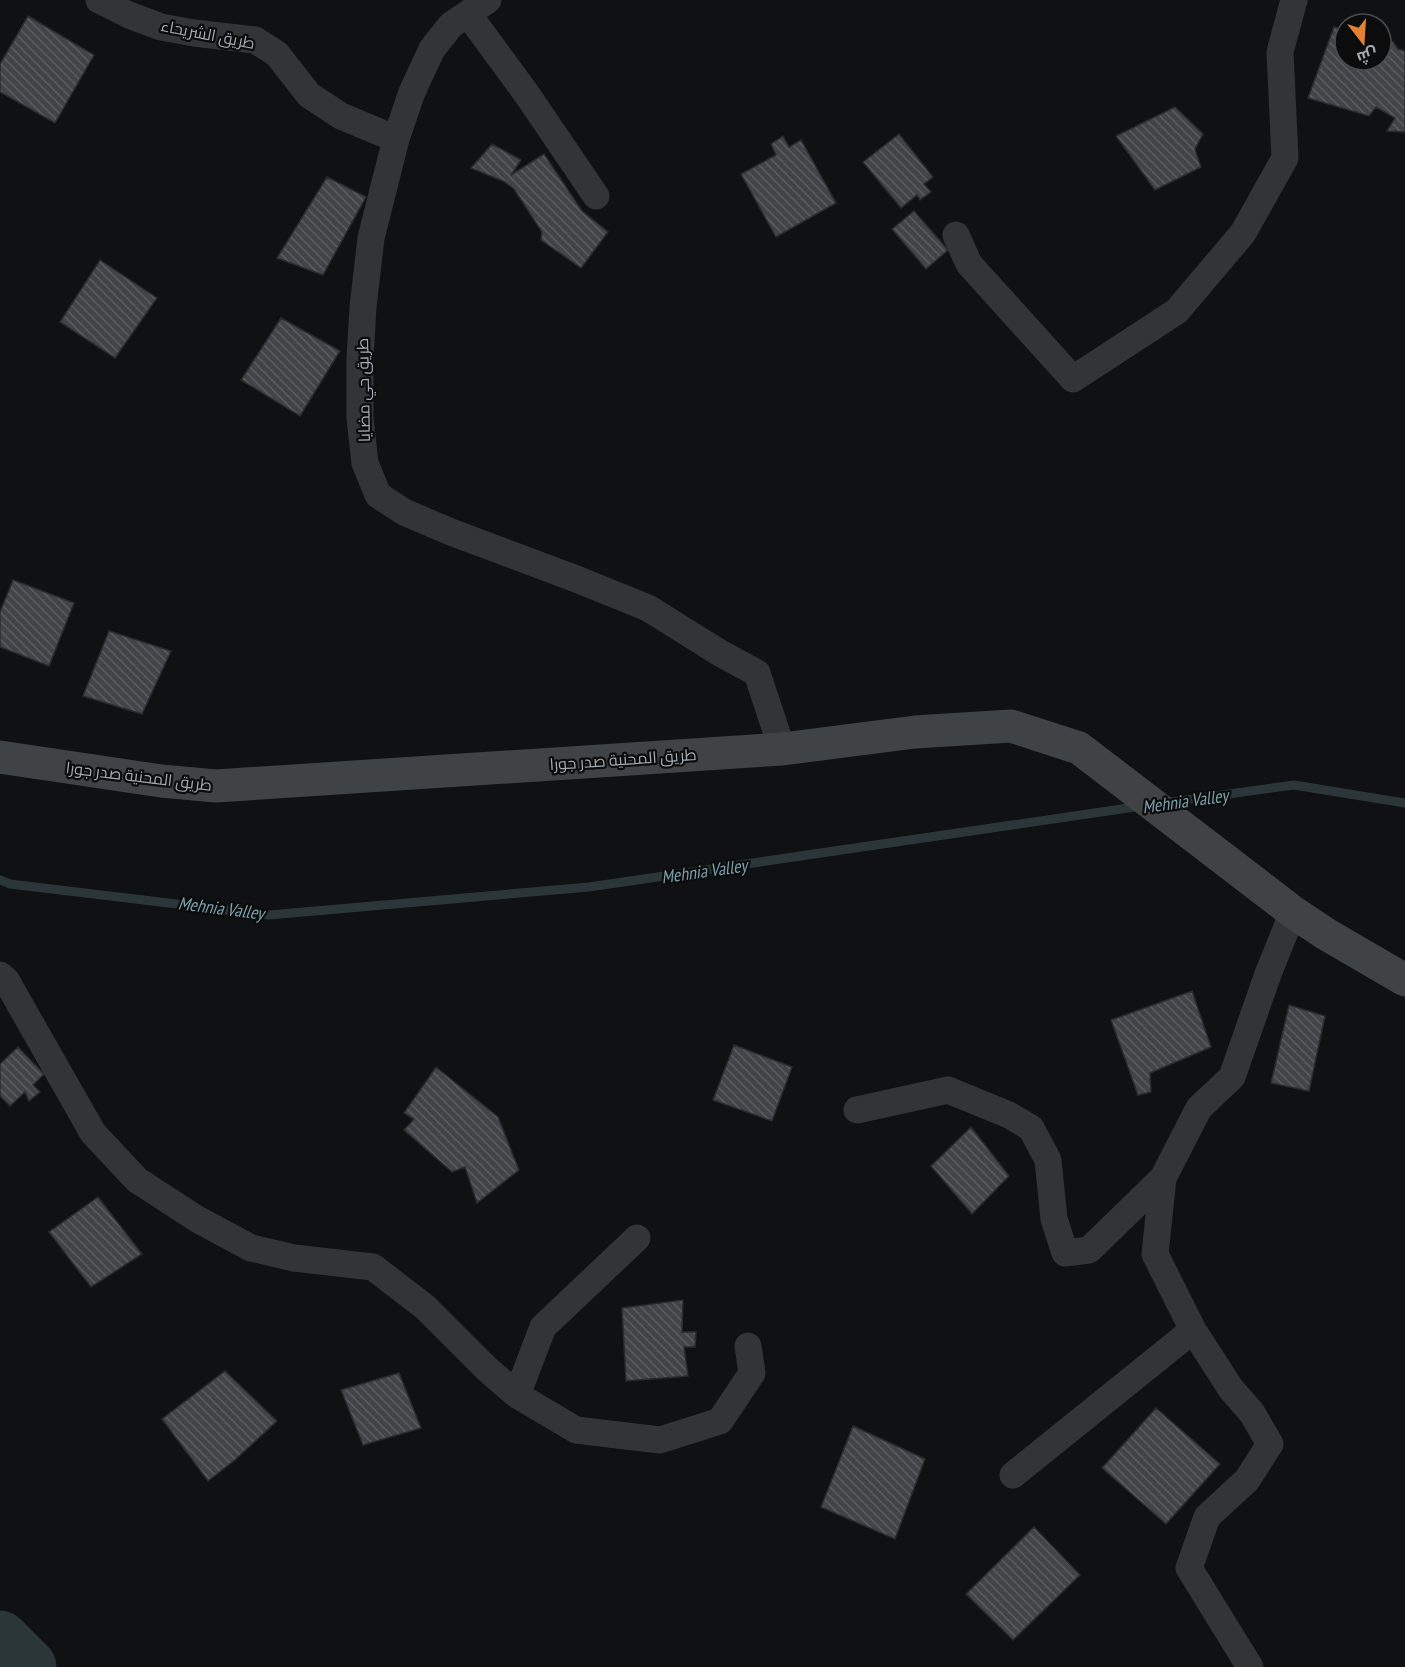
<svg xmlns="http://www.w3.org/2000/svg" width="1405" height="1667" font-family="'PT Sans Narrow',Cairo,sans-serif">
<defs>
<pattern id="building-back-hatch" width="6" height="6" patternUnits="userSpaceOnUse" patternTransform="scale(1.5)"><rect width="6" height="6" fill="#424448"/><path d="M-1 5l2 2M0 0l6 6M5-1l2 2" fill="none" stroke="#5a5c60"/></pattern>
</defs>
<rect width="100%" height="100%" fill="#101112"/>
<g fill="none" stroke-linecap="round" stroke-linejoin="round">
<path stroke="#2b3639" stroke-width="9" d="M1164 803 1294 785 1405 803
M0 880 10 884 269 915 589 887 1142 806"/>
<path stroke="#2b3639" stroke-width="57" d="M0 1639 28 1667"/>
</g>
<path fill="url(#building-back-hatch)" stroke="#2b2b2e" stroke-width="1.5" d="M28 16 94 55 55 123 0 92V64Z
M1334 27 1345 30V60H1381V39L1393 42 1398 49 1405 51V132L1387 131 1395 118 1376 107 1369 116 1308 98Z
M1175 107 1203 134 1195 149 1201 167 1155 190 1116 136Z
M899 134 933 177 924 184 931 192 920 200 917 195 901 208 863 162Z
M783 136 789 147 801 140 836 203 776 237 741 174 776 155 771 144Z
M492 144 521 160 511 175 544 154 582 211 608 232 581 268 541 240 542 232 514 189 505 182 471 168Z
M327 177 366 197 323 275 277 258Z
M914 211 948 250 926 269 892 229Z
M100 260 157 298 115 358 60 322Z
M281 318 340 351 300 416 241 380Z
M13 580 74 603 49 666 0 647V612Z
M109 631 171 651 142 714 83 696Z
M1192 991 1211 1047 1150 1073 1151 1092 1138 1095 1111 1020Z
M1289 1005 1325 1016 1309 1091 1271 1083Z
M734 1045 792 1067 772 1121 713 1100Z
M18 1047 44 1074 33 1085 40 1092 29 1101 25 1092 10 1106 0 1096V1064Z
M436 1067 498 1117 519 1170 477 1203 465 1167 452 1172 404 1130 414 1119 404 1113Z
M971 1127 1009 1176 972 1214 931 1166Z
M98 1197 142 1254 91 1287 49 1232Z
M683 1300 682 1332H696L695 1347H684L688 1376 626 1381 622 1308Z
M225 1371 277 1421 235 1460 208 1481 162 1419Z
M399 1373 421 1428 363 1445 341 1390Z
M1156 1408 1220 1464 1166 1524 1102 1468Z
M853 1426 925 1459 895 1539 821 1507Z
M1034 1527 1080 1575 1013 1640 966 1594Z"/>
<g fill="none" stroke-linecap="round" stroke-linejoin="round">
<path stroke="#323436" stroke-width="27" d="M99 0 129 15 161 27 194 33 255 40 277 54 309 95 341 116 396 139
M488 0 451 25 432 49 412 92 396 139 371 238 363 307 360 358V419L365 463 378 495 404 512 451 532 579 580 648 608 720 653 757 673 782 749
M468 14 526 93 596 196
M956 235 969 264 1073 379 1177 311 1243 233 1285 158 1280 52 1294 0
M0 975 6 980 93 1133 137 1180 197 1219 251 1248 294 1258 373 1267 425 1307 487 1369 517 1395 576 1430 660 1440 720 1421 752 1373 748 1346
M857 1110 948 1090 1009 1115 1031 1128 1048 1160 1054 1219 1065 1253 1089 1250 1163 1178
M517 1395 543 1327 637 1238
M1013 1475 1193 1330
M1250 1667 1189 1568 1207 1517 1247 1480 1270 1444 1252 1413 1231 1389 1193 1330 1155 1254 1163 1178 1199 1108 1232 1077 1268 974 1293 912"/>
<path stroke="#404346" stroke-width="33" d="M0 757 161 781 216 786 782 749 915 732 1011 726 1079 748 1293 912 1326 934 1405 980"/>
</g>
<g text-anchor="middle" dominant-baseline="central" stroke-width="4.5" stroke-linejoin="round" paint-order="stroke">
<g font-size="16" fill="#a3abb2" stroke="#0c0c0d">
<text transform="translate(208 34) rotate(11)">طريق الشريحاء</text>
<text transform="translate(363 390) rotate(-91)">طريق حي مضايا</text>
<text transform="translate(623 759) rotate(-4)">طريق المحنية صدر جورا</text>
<text transform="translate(139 776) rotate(7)">طريق المحنية صدر جورا</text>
</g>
<g font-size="18" font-style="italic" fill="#7ba0ab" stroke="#0c0c0d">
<text transform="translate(1185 801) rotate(-8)">Mehnia Valley</text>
<text transform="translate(704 871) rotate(-8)">Mehnia Valley</text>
<text transform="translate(221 908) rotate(7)">Mehnia Valley</text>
</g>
</g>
<g transform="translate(1363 42) rotate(163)"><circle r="28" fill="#0c0c0d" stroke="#484c4f" stroke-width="1.5"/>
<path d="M0-4.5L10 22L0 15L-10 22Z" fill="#e48136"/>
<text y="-9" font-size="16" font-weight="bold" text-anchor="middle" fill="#a3abb2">ش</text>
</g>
</svg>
